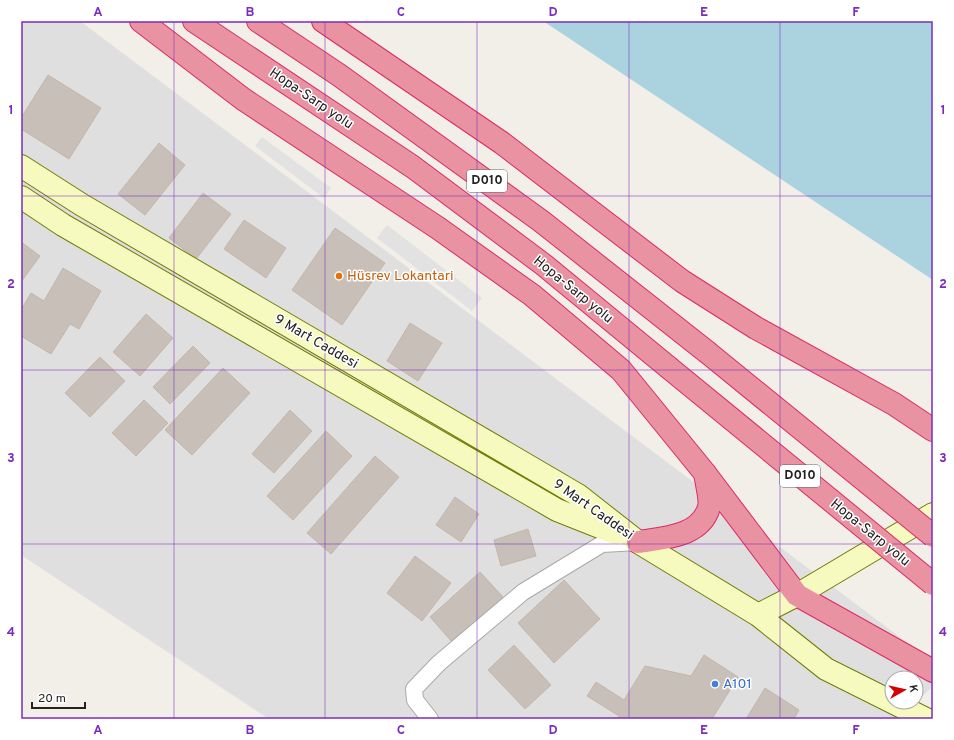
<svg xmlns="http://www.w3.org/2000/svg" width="954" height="740" font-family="Overpass,sans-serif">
<rect width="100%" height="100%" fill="#f2efe9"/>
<path fill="#e0dfdf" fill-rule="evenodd" d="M21 21H80L933 662V686L899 719H269L21 555ZM892 678H916V702H892Z"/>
<path fill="#e2e2e2" d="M262 137 331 188 324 198 255 146Z
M387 225 482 298 472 311 377 238Z"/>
<path fill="#aad3df" d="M543 21H933V280Z"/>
<path fill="#c7bfb8" stroke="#c4b6ab" d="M48 75 101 108 69 159 21 129V118Z
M159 143 185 165 145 215 118 194Z
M203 193 231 214 196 259 169 238Z
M244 220 286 248 266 278 224 249Z
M335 228 385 263 342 325 292 290Z
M21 242 40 256 21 282Z
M63 268 101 291 79 329 70 324 51 354 21 336V310L31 293 44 301Z
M146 314 173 338 140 376 113 352Z
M410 323 442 343 418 381 387 361Z
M193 346 210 363 170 404 153 387Z
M100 357 125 381 90 417 65 393Z
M223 368 250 393 192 455 165 430Z
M144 400 168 423 136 456 112 433Z
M290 410 312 431 274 473 252 454Z
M326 431 352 456 293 520 267 496Z
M375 456 399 477 331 554 307 533Z
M455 497 479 514 461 542 436 525Z
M528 529 536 556 501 566 494 540Z
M415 556 451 583 422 621 387 593Z
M480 572 504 598 453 643 430 617Z
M564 580 600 619 554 663 518 623Z
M514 645 551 685 525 709 488 670Z
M704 655 738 677 712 719H679L676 717 674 719H636L633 717 631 719H617L619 716 587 696 596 682 624 700 645 666 691 676Z
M765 688 799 710 794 719H746Z"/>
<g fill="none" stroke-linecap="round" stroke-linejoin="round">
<g stroke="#a9a9a9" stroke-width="18">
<path id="street" d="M430 719 415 700 414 689 439 663 523 592 602 544 638 542"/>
</g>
<g stroke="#707d05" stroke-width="24">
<path id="secondary" d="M21 166 82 205 578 495 638 542 758 615 826 669 892 702
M21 197 63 225 557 510 615 533
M758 615 797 595 933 514
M892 702 926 719"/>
</g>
<g stroke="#dc2a67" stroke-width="24">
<path id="highway" d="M141 21 243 99 438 228 532 295 621 370 704 472 797 595 933 671
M194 21 413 167 544 265 668 367
M258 21 339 75 541 221 707 352
M323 21 502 143 682 281 756 328 894 404 933 430
M638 542C663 538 701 537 709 507 711 500 706 481 705 473"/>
</g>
<use href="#street" stroke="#fff" stroke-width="16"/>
<use href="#secondary" stroke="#f7fabf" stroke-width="22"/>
<use href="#highway" stroke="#e892a2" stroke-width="22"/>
<g stroke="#dc2a67" stroke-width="24" stroke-linecap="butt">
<path id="highway-bridge" d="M707 352 933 536
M668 367 933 584"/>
</g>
<use href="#highway-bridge" stroke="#e892a2" stroke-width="22"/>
</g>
<path fill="none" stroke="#7b2cbf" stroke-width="1" stroke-opacity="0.55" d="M174 21V719M325 21V719M477 21V719M629 21V719M780 21V719M21 196H933M21 370H933M21 544H933"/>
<circle fill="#e8710a" stroke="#fff" stroke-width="1.5" cx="339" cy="276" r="4"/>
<circle fill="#3f7fe0" stroke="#fff" stroke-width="1.5" cx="715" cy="684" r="4"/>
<g text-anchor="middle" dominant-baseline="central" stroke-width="3" stroke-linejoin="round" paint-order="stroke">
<g fill="#fff" stroke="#646464" stroke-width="1">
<rect x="467" y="170" width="40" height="22" rx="3"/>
<rect x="780" y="465" width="40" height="22" rx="3"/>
</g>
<g font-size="13" font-weight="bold" fill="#222">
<text x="487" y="181">D010</text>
<text x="800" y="476">D010</text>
</g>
<g font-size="14" fill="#222" stroke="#fff">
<text transform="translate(311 99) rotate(34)">Hopa-Sarp yolu</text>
<text transform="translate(573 290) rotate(39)">Hopa-Sarp yolu</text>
<text transform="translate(316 342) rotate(30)">9 Mart Caddesi</text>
<text transform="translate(593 510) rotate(35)">9 Mart Caddesi</text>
<text transform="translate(870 533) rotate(39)">Hopa-Sarp yolu</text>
</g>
<g font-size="14" fill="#c56008" stroke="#fff" text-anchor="start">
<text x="347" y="276">Hüsrev Lokantari</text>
</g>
<g font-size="14" fill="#366cbe" stroke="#fff" text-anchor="start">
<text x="723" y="684">A101</text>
</g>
</g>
<rect width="954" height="740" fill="none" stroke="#ffffff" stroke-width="44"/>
<g transform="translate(904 690) rotate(82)"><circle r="19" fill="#ffffff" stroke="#a7a7a7"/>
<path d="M0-3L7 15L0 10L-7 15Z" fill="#d40000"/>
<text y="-6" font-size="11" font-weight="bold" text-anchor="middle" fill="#222222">K</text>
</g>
<path d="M32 702v6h53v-6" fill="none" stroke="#222222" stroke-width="2"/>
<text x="38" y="702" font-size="12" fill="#222222" stroke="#ffffff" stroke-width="3" paint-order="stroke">20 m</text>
<rect x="22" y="22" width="910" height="696" fill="none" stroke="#7b2cbf" stroke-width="1.5"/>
<g font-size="13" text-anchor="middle" font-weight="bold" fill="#7b2cbf">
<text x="98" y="16">A</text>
<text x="250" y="16">B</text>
<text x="401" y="16">C</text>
<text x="553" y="16">D</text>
<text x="704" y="16">E</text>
<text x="856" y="16">F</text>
<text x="11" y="114">1</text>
<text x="943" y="114">1</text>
<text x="11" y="288">2</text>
<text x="943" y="288">2</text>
<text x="11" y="462">3</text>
<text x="943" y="462">3</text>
<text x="11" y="636">4</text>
<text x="943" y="636">4</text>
<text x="98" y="734">A</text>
<text x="250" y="734">B</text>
<text x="401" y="734">C</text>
<text x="553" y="734">D</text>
<text x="704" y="734">E</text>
<text x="856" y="734">F</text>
</g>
</svg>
